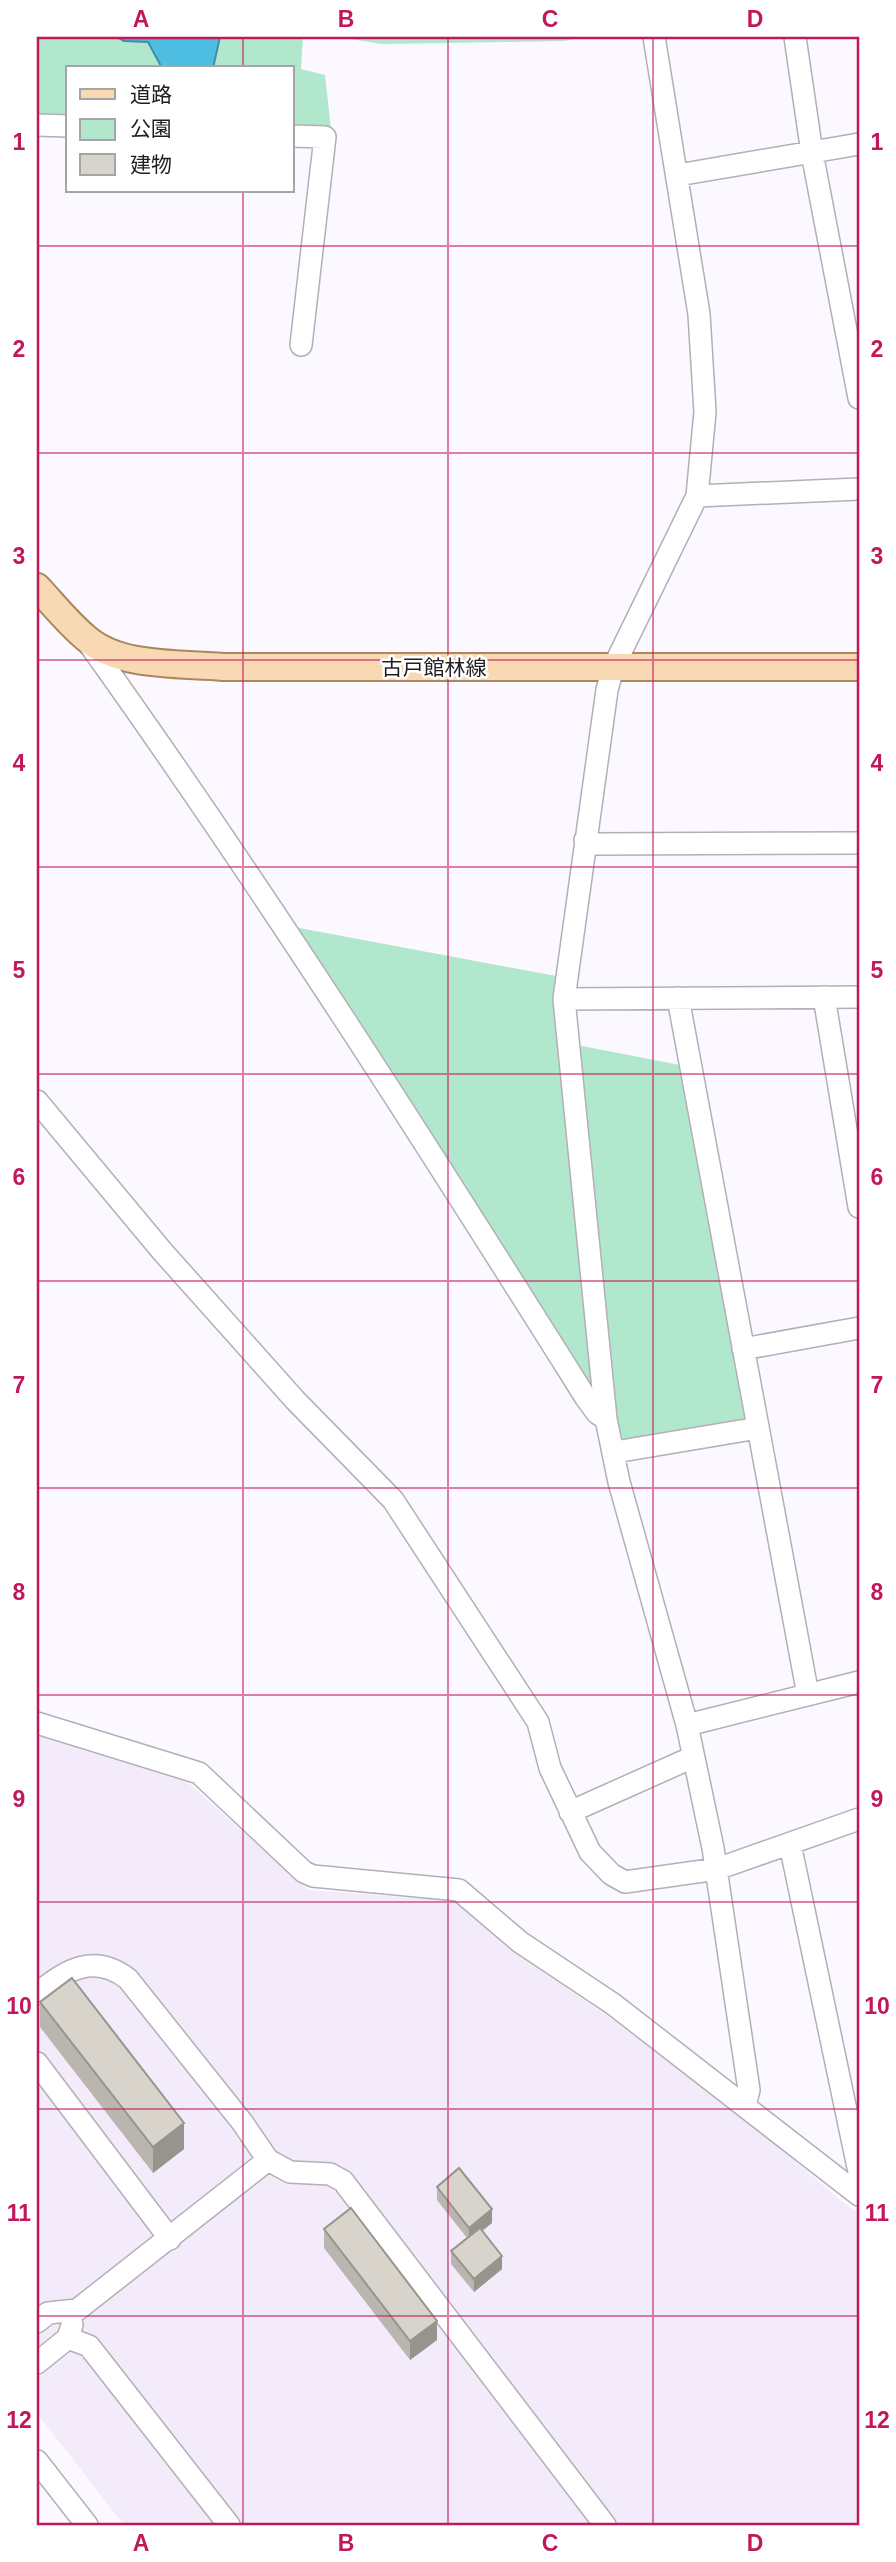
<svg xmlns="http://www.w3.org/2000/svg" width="896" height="2562" font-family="Helvetica,'Noto Sans JP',sans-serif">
<rect width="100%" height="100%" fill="#fcf8ff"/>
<path fill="#f3eafa" d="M37 1736 187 1782 308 1890 454 1901 465 1907 522 1958 613 2020 757 2129 846 2205 859 2212V2525H124L37 2413Z"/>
<path fill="#b1e8cd" d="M37 37H303L301 69 325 75 331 129 292 127V68H68V119L37 118Z
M339 37H581L565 41 381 44Z
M294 927 556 976 595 1399Z
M577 1045 680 1065 757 1421 621 1441 613 1412Z"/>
<path fill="#4dbee2" stroke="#408ea8" stroke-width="2" d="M117 37H220L213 68H162L148 42 124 41Z"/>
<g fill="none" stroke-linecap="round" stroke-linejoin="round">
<g stroke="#b3afb7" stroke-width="24">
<path id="minor" d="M654 37 699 314 705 412 697 496 613 668 607 690 564 999 606 1419 619 1482 687 1725 713 1848 749 2090 745 2105
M795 37 812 153 859 398
M37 125 68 126
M292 136 325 137 301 345
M678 175 859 144
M697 496 859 489
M87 641C263 887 425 1142 586 1398L597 1413 606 1419
M585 840 597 844 859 843
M824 997 859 1207
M678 998 808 1695
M564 999 859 997
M37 1101 162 1251 295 1400 393 1500 538 1722 550 1768 590 1852 611 1874 625 1882 717 1869 859 1819
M743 1349 859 1328
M615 1452 758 1428
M37 1723 199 1773 304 1872 313 1876 459 1890 520 1942 613 2004 859 2195
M687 1725 859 1682
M570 1812 693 1757
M790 1844 859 2172
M37 1994C66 1969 95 1953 128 1979L242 2122 268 2160
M37 2063 170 2239
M37 2322 48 2313 77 2310 268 2160 290 2172 330 2174 343 2181 605 2525
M68 2338 89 2346 229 2525
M37 2363 68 2338 72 2325
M37 2461 87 2525"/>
</g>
<g stroke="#aa875f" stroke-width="30">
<path id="major" d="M37 587C53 604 68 623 86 638 120 668 180 663 223 667H859"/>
</g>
<use href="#minor" stroke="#fff" stroke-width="21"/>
<use href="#major" stroke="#f8d9b3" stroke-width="26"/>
</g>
<path fill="#bab5af" d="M40 2002 184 2149 153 2173 40 2027Z
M437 2187 492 2223 482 2231 502 2269 474 2292 451 2264V2251L467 2238 437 2200Z
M324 2229 437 2340 410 2360 324 2248Z"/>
<path fill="#97948e" d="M184 2123V2149L153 2173V2147Z
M492 2209V2223L469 2241V2228Z
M502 2256V2269L474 2292V2279Z
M437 2321V2340L410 2360V2341Z"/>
<path fill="#d8d3cb" stroke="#97948e" stroke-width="2" d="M72 1978 184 2123 153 2147 40 2002Z
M459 2168 492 2209 469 2228 437 2187Z
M351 2208 437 2321 410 2341 324 2229Z
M480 2228 502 2256 474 2279 451 2251Z"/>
<path fill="none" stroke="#c2185b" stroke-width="2" stroke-opacity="0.55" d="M243 37V68M448 37V2525M653 37V2525M243 191V2525M37 246H859M37 453H859M37 660H859M37 867H859M37 1074H859M37 1281H859M37 1488H859M37 1695H859M37 1902H859M37 2109H859M37 2316H859"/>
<g text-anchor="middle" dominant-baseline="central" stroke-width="5" stroke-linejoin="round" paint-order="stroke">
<g font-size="21" fill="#201e21" stroke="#fff">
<text x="434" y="667">古戸館林線</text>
</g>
</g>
<rect width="896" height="2562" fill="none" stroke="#ffffff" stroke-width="77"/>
<rect x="66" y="66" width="228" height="126" fill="#ffffff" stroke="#a6a5a6" stroke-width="2"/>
<rect x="80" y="89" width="35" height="10" fill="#f8d9b3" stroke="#a6a5a6" stroke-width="2"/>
<text x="130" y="102" font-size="21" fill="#201e21">道路</text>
<rect x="80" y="119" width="35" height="21" fill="#b1e8cd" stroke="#a6a5a6" stroke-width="2"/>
<text x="130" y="136" font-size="21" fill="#201e21">公園</text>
<rect x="80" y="154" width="35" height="21" fill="#d8d3cb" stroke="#a6a5a6" stroke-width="2"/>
<text x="130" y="172" font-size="21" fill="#201e21">建物</text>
<rect x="38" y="38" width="820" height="2486" fill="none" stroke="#c2185b" stroke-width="2.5"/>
<g font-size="23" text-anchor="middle" font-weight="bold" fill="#c2185b">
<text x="141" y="27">A</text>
<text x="346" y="27">B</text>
<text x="550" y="27">C</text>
<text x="755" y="27">D</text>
<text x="19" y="150">1</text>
<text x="877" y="150">1</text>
<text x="19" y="357">2</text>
<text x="877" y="357">2</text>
<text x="19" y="564">3</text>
<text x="877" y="564">3</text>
<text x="19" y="771">4</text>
<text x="877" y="771">4</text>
<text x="19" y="978">5</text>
<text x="877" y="978">5</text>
<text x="19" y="1185">6</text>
<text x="877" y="1185">6</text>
<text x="19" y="1393">7</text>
<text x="877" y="1393">7</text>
<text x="19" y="1600">8</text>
<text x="877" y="1600">8</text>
<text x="19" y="1807">9</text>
<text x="877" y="1807">9</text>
<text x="19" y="2014">10</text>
<text x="877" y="2014">10</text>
<text x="19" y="2221">11</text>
<text x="877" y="2221">11</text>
<text x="19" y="2428">12</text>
<text x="877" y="2428">12</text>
<text x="141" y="2551">A</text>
<text x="346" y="2551">B</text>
<text x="550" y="2551">C</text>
<text x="755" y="2551">D</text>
</g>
</svg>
